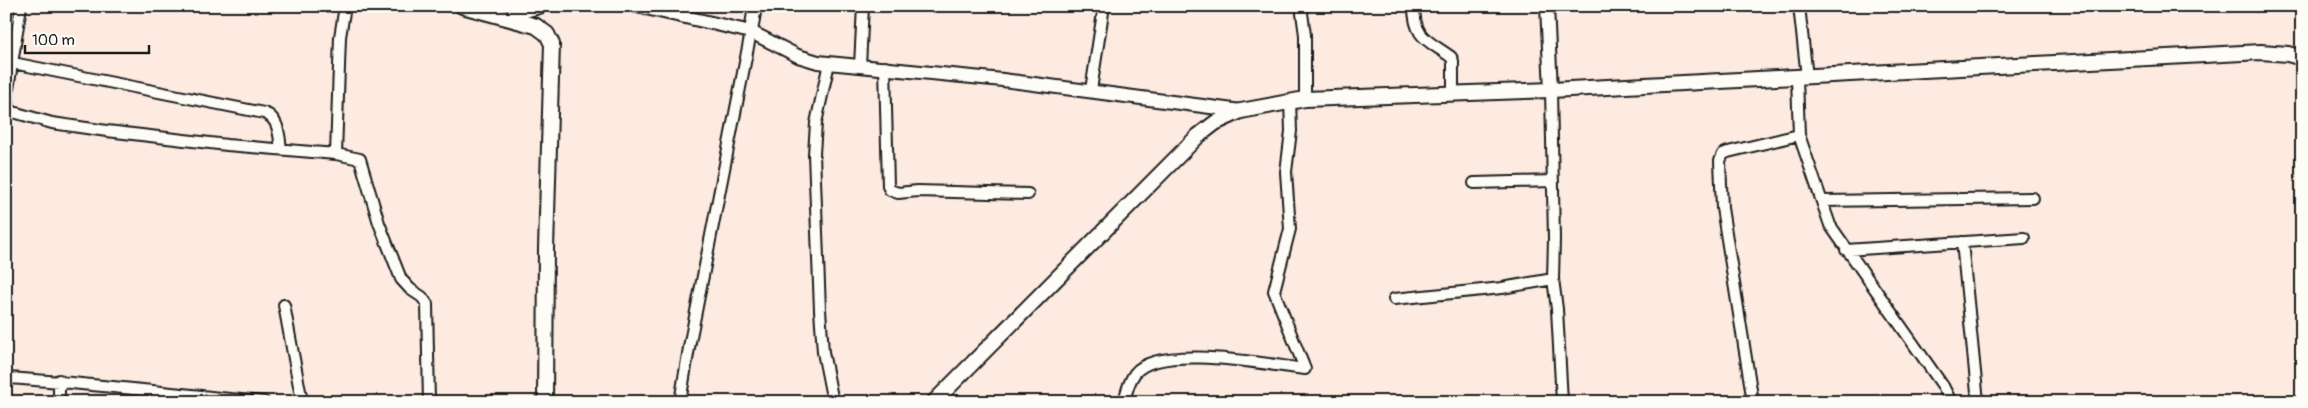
<svg xmlns="http://www.w3.org/2000/svg" width="2308" height="408" font-family="Pangolin,sans-serif">
<rect width="100%" height="100%" fill="#fdebe2"/>
<filter id="ink" filterUnits="userSpaceOnUse"><feTurbulence type="fractalNoise" baseFrequency=".02" numOctaves="2"/><feDisplacementMap in="SourceGraphic" scale="10" xChannelSelector="R" yChannelSelector="G"/><feConvolveMatrix kernelMatrix="1 2 1 2 8 2 1 2 1" color-interpolation-filters="sRGB"/></filter>
<g filter="url(#ink)">
<g fill="none" stroke-linecap="round" stroke-linejoin="round">
<g stroke="#1c1c1c" stroke-width="14">
<path id="minor" d="M21 6 7 96 9 108 13 112 52 123 107 131 227 145 336 154 360 159 379 223 401 279 410 289 422 297 427 304 429 402
M1301 6 1305 35V99
M1414 6C1414 39 1428 40 1451 57L1453 61V94
M1799 6 1807 77
M13 63 264 113C279 118 279 135 281 149
M829 63 816 123 814 154 820 310 823 352 833 402
M860 66 863 6
M885 67 888 186 890 190 898 193 918 191 1028 194
M1091 90 1104 6
M1551 90 1554 239 1553 279 1557 309 1562 402
M1799 135 1830 225 1943 386 1951 402
M336 154 340 37 345 6
M1474 183 1553 181
M1822 201 2033 198
M1962 242 1978 402
M1846 250 2024 238
M1394 299 1502 288 1553 279
M284 305 302 402
M6 378C93 383 178 395 264 402
M59 380V402
M680 402 690 342 751 32
M1124 402C1126 393 1129 381 1135 373 1159 343 1269 365 1305 369L1274 291 1290 229 1286 172 1291 131 1290 100
M1753 402 1722 208 1720 161 1723 154 1728 152 1799 135 1797 78"/>
</g>
<g stroke="#1c1c1c" stroke-width="16">
<path id="tertiary" d="M637 6 751 32 755 6
M1547 6 1551 90
M505 17 542 6
M751 32 798 56 818 62 1003 80 1241 111"/>
</g>
<g stroke="#1c1c1c" stroke-width="18">
<path id="secondary" d="M462 6 536 26 547 34 552 44 546 249 545 402
M934 402 1198 136 1215 123 1241 111 1305 99 1551 90 2261 52 2288 54 2302 58"/>
</g>
<use href="#minor" stroke="#fdfcf7" stroke-width="10"/>
<use href="#tertiary" stroke="#fdfcf7" stroke-width="12"/>
<use href="#secondary" stroke="#fdfcf7" stroke-width="14"/>
</g>
</g>
<rect width="2308" height="408" fill="none" stroke="#fdfcf7" stroke-width="25"/>
<rect x="12" y="12" width="2283" height="383" fill="none" stroke="#1c1c1c" stroke-width="2" filter="url(#ink)"/>
<path d="M25 45v8h124v-8" fill="none" stroke="#1c1c1c" stroke-width="2.5"/>
<text x="32" y="45" font-size="15" fill="#1c1c1c" stroke="#fdfcf7" stroke-width="4" paint-order="stroke">100 m</text>
</svg>
